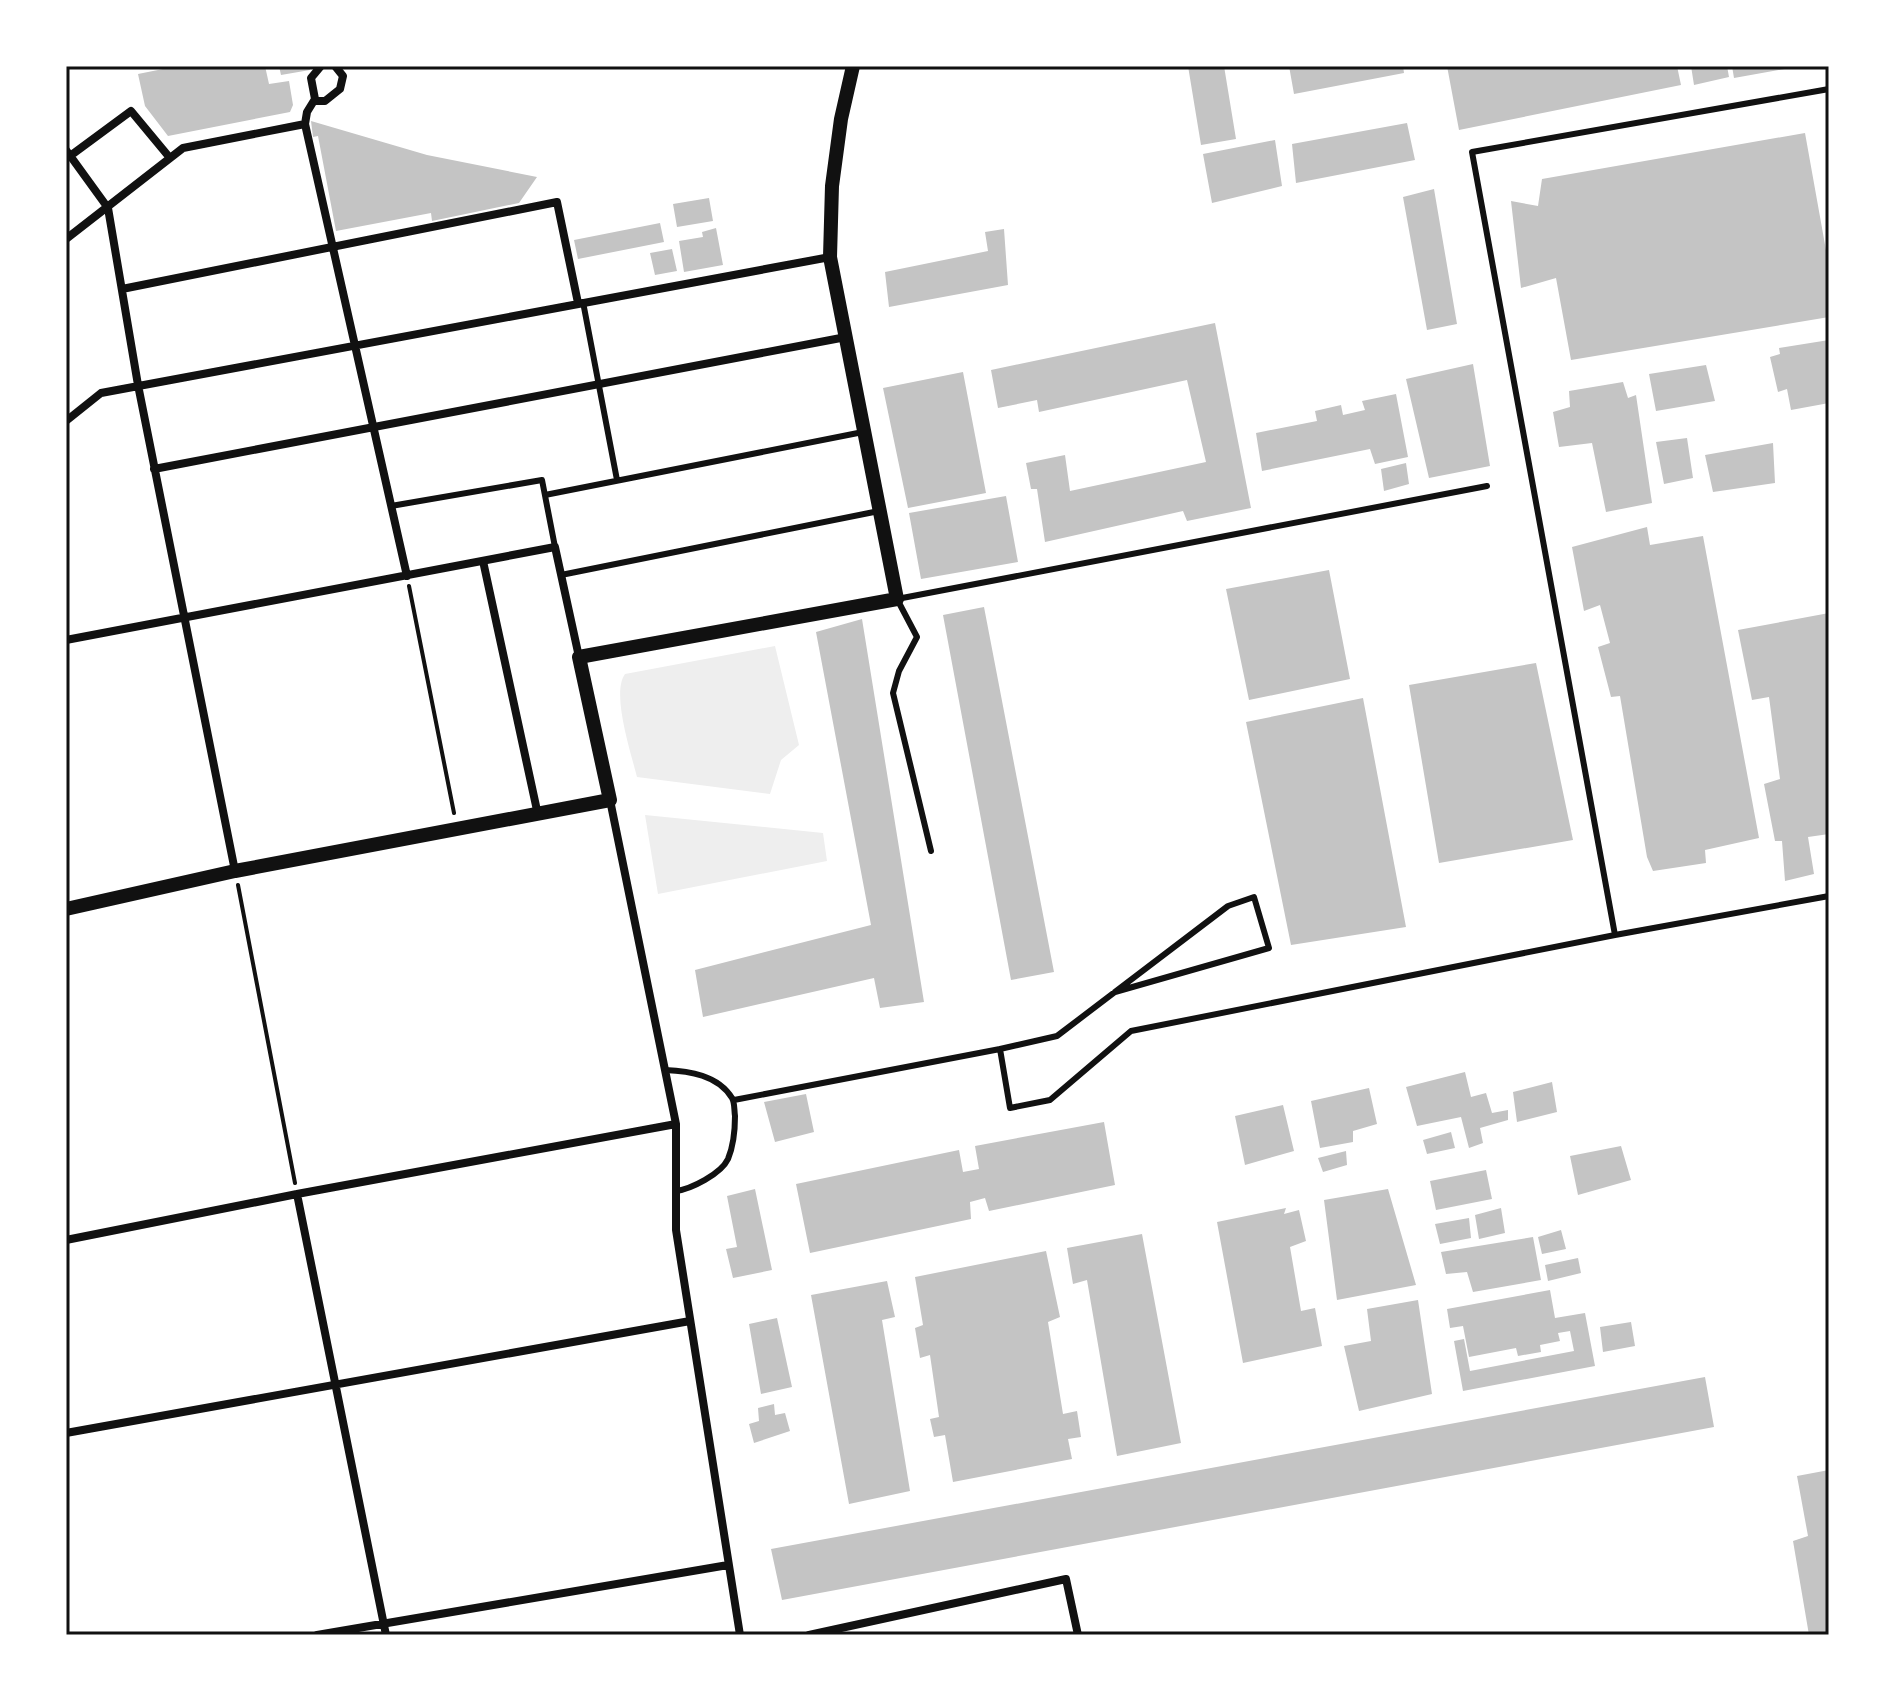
<svg xmlns="http://www.w3.org/2000/svg" width="1895" height="1701" font-family="Lora,serif">
<rect width="100%" height="100%" fill="#fff"/>
<path fill="#eee" d="M775 646 799 745 781 760 770 794 637 777C631 753 611 693 625 674Z
M645 815 823 833 827 861 658 894Z"/>
<path fill="#c4c4c4" d="M178 66H265L269 84 289 81 293 105 290 112 168 136 145 106 138 74Z
M279 66H309L310 70 281 75Z
M1188 66H1224L1236 139 1201 145Z
M1289 66H1403L1404 73 1294 94Z
M1447 66H1677L1681 85 1459 130Z
M1691 66H1727L1729 77 1694 85Z
M1732 66H1790V68L1734 78Z
M311 121 427 155 537 177 519 203 432 221 431 213 336 231 318 136 313 137Z
M1407 123 1415 160 1296 183 1292 144Z
M1805 133 1829 267V317L1571 360 1556 278 1521 288 1511 201 1538 206 1542 179Z
M1275 140 1282 186 1212 203 1203 154Z
M1434 189 1457 324 1427 330 1403 197Z
M709 198 713 221 677 227 673 204Z
M660 223 664 242 578 259 574 240Z
M716 228 723 265 684 272 679 241 703 237 702 232Z
M1004 229 1008 285 889 307 885 272 988 251 985 232Z
M672 249 677 271 655 275 650 253Z
M1215 323 1251 508 1187 521 1183 511 1045 542 1037 489H1031L1026 463 1065 455 1070 491 1206 462 1187 380 1039 412 1037 400 998 408 991 370Z
M1829 340V403L1791 410 1787 389 1778 392 1770 357 1780 354 1779 348Z
M1473 364 1490 466 1429 478 1406 379Z
M1706 365 1715 401 1656 411 1649 374Z
M963 372 986 493 908 508 883 388Z
M1623 382 1628 398 1636 395 1652 503 1606 512 1592 443 1559 447 1553 412 1570 407 1569 391Z
M1396 394 1408 457 1375 464 1370 449 1262 471 1256 433 1317 421 1315 411 1341 405 1343 415 1365 410 1362 401Z
M1687 438 1693 478 1664 484 1656 442Z
M1773 443 1775 483 1713 492 1705 455Z
M1406 463 1409 484 1384 491 1381 469Z
M1006 496 1018 562 921 579 909 513Z
M1647 527 1650 545 1703 536 1759 838 1705 850 1706 863 1653 871 1647 857 1620 696 1611 697 1598 647 1610 643 1600 605 1584 611 1572 547Z
M1329 570 1350 679 1249 700 1226 589Z
M984 607 1054 972 1011 980 943 615Z
M1829 613V834L1808 837 1814 874 1785 881 1782 841H1775L1764 784 1780 779 1769 697 1752 700 1738 630Z
M862 619 924 1002 880 1008 874 978 703 1017 695 970 871 925 816 632Z
M1536 663 1573 840 1439 863 1409 685Z
M1363 698 1406 927 1291 945 1246 722Z
M1465 1072 1471 1097 1486 1093 1492 1113 1508 1110V1120L1480 1128 1483 1143 1469 1148 1461 1117 1417 1126 1406 1087Z
M1552 1082 1557 1112 1517 1122 1513 1092Z
M1369 1088 1377 1124 1353 1131V1142L1320 1148 1311 1101Z
M806 1094 814 1132 775 1142 764 1102Z
M1283 1105 1294 1151 1245 1165 1235 1116Z
M1104 1122 1115 1185 989 1211 985 1198 970 1202 971 1219 810 1253 796 1184 959 1150 963 1172 979 1169 975 1146Z
M1451 1132 1455 1148 1427 1154 1423 1140Z
M1621 1146 1631 1180 1578 1195 1570 1156Z
M1346 1151 1347 1165 1323 1172 1318 1158Z
M1486 1170 1492 1199 1436 1210 1430 1181Z
M755 1189 772 1270 733 1278 726 1249 737 1247 727 1196Z
M1388 1189 1416 1285 1337 1300 1324 1200Z
M1286 1208 1284 1214 1299 1210 1306 1241 1290 1247 1301 1311 1315 1308 1322 1346 1243 1363 1217 1222Z
M1501 1208 1505 1233 1479 1239 1475 1215Z
M1469 1218 1471 1238 1440 1244 1435 1224Z
M1561 1230 1566 1249 1542 1254 1538 1237Z
M1142 1234 1181 1443 1117 1456 1087 1280 1073 1284 1067 1248Z
M1533 1237 1541 1280 1473 1292 1467 1272 1446 1274 1441 1252Z
M1046 1251 1060 1317 1048 1322 1063 1414 1077 1411 1081 1437 1068 1439 1072 1459 953 1482 945 1435 934 1437 930 1419 939 1417 930 1355 920 1358 915 1328 923 1325 915 1277Z
M1578 1258 1581 1273 1548 1281 1545 1265Z
M887 1281 895 1317 882 1320 910 1491 849 1504 811 1295Z
M1550 1290 1555 1318 1585 1313 1595 1366 1463 1391 1454 1341 1464 1339 1470 1371 1574 1351 1570 1331 1558 1333 1560 1341 1540 1345 1541 1352 1518 1356 1516 1348 1469 1357 1463 1326 1450 1328 1447 1309Z
M1418 1300 1432 1394 1359 1411 1344 1346 1371 1341 1367 1309Z
M777 1318 792 1387 761 1394 749 1324Z
M1631 1322 1635 1346 1603 1352 1600 1327Z
M1705 1377 1714 1427 782 1600 771 1549Z
M774 1404 775 1415 785 1413 790 1431 754 1443 749 1424 759 1421 758 1408Z
M1829 1470V1635H1809L1793 1541 1808 1536 1797 1476Z"/>
<g fill="none" stroke-linecap="round" stroke-linejoin="round">
<path stroke="#111" stroke-width="4" d="M409 586 454 813
M238 885 295 1183"/>
<path stroke="#111" stroke-width="6" d="M583 302 617 480
M545 495 863 432
M391 506 542 480 555 547
M561 575 879 511
M931 851 893 693 899 671 917 637 897 599C1094 560 1291 525 1487 486
M1615 935 1472 152 1829 89
M1000 1049 1057 1036 1228 906 1254 897 1269 948 1115 992
M665 1070C689 1071 718 1075 732 1098 735 1103 734 1110 735 1116 735 1129 733 1147 728 1159 721 1174 691 1189 676 1191
M734 1100 1000 1049 1010 1108 1050 1100 1131 1031 1615 935 1829 896"/>
<path stroke="#111" stroke-width="8" d="M321 66 311 78 315 99 307 112 305 124 407 576
M314 101H325L340 89 343 76 335 66
M66 150 108 208 138 385 235 871
M70 156 131 111 170 158
M66 239 183 148 305 124
M122 289 557 202 578 303
M66 421 101 393 830 257
M154 469 846 337
M483 561 538 815
M66 640 555 547 579 657
M610 800 676 1124V1230L740 1635
M297 1194 386 1635
M66 1240 297 1194 676 1124
M66 1433 690 1321
M317 1635 728 1565
M809 1635 1066 1579 1078 1635"/>
<path stroke="#111" stroke-width="14" d="M66 909 235 871 610 800 579 657 897 599 830 257 832 186 841 119 853 66"/>
</g>
<rect width="1895" height="1701" fill="none" stroke="#ffffff" stroke-width="136"/>
<rect x="68" y="68" width="1759" height="1565" fill="none" stroke="#111" stroke-width="3"/>
</svg>
